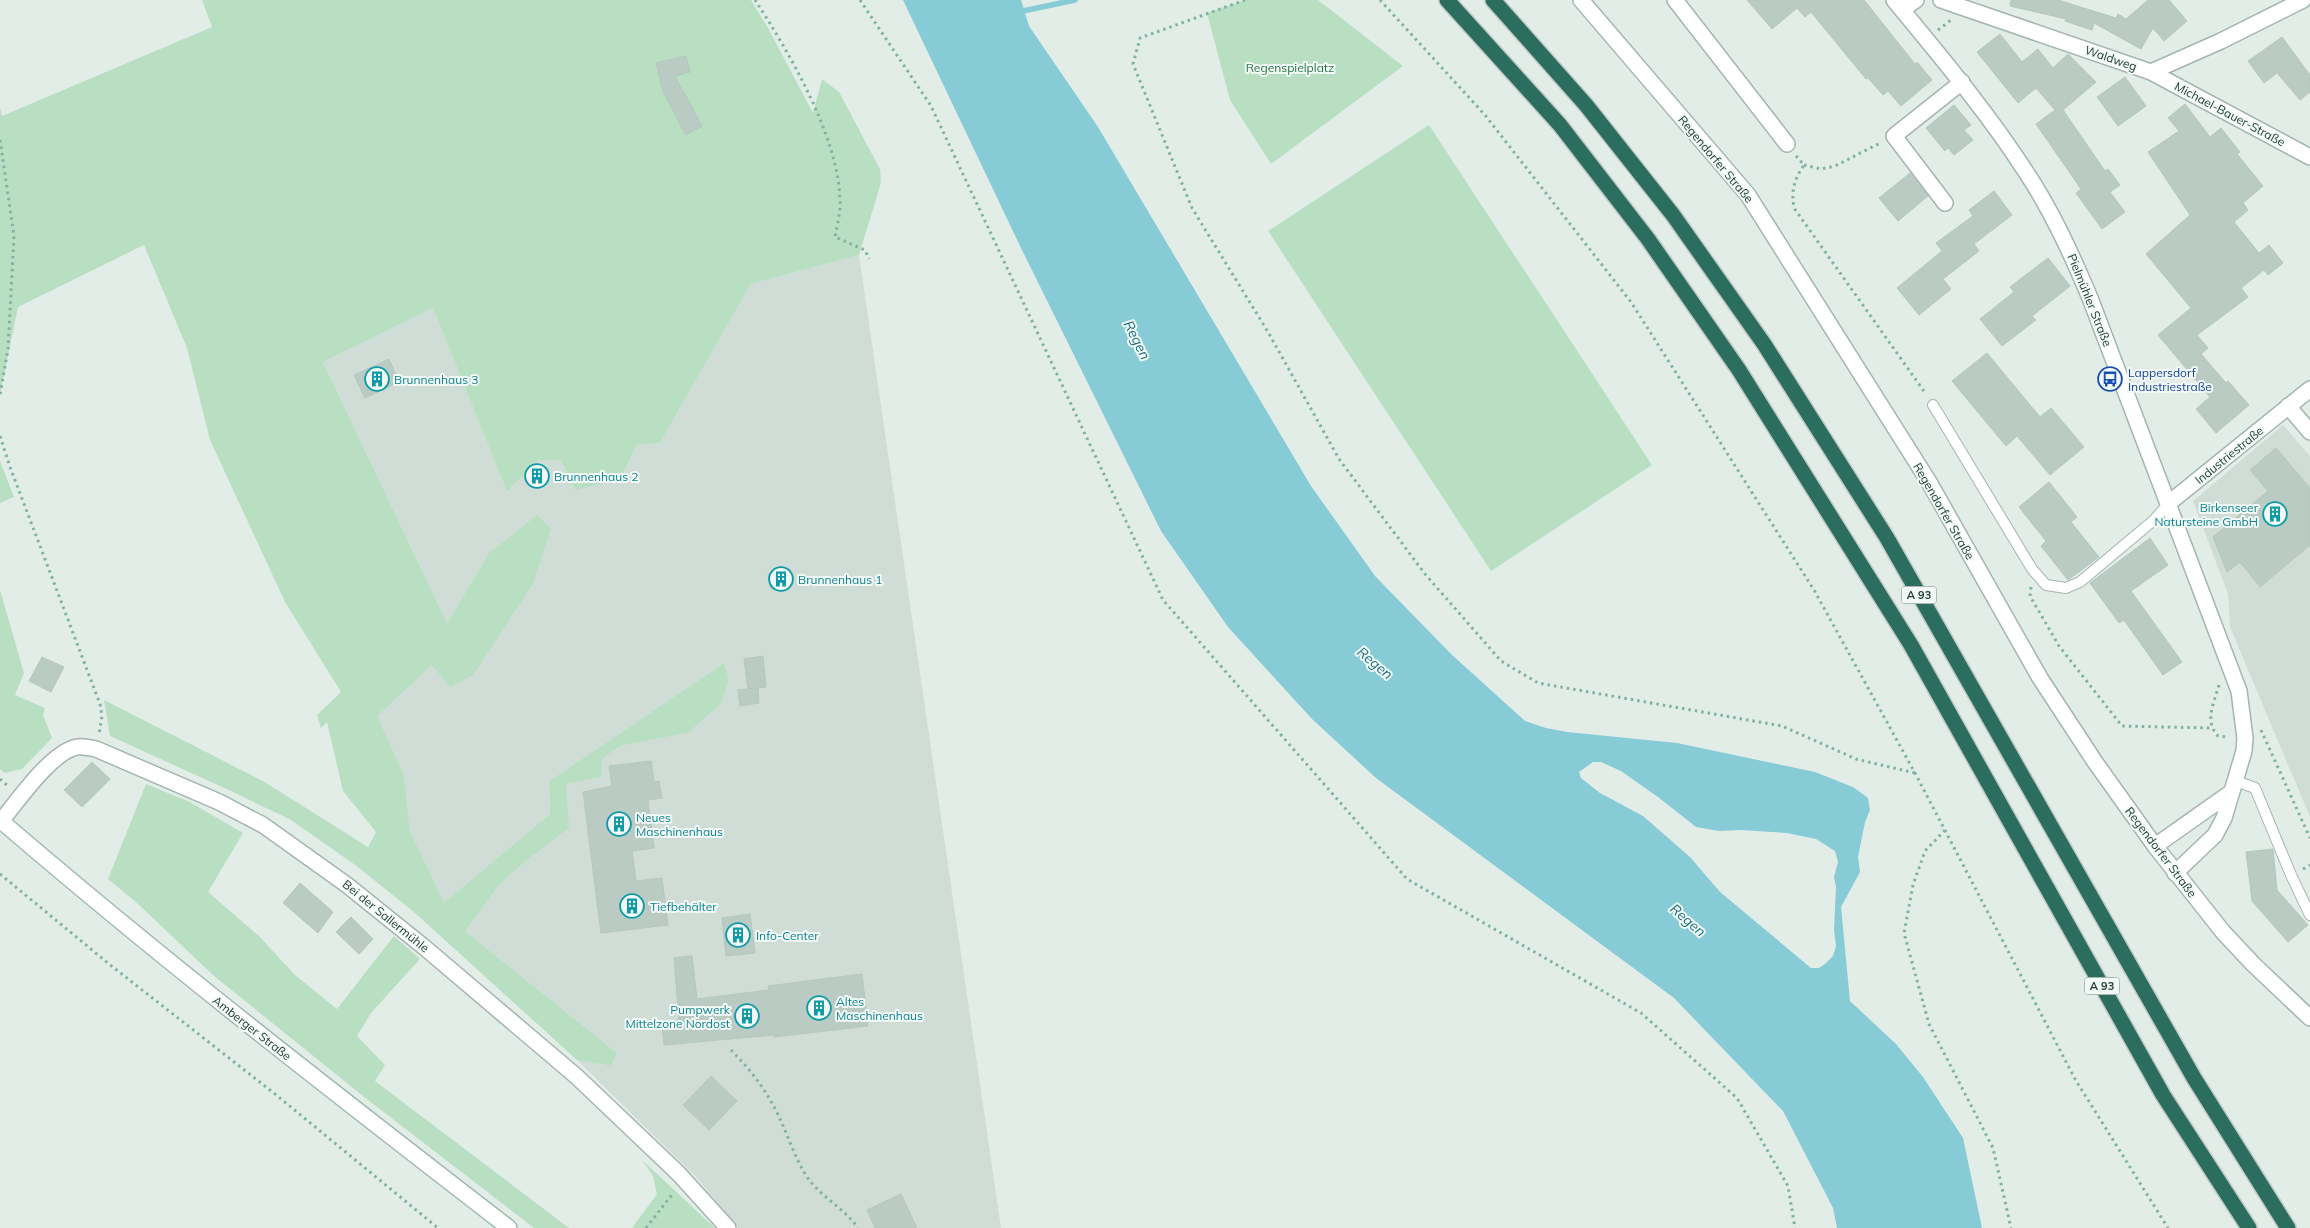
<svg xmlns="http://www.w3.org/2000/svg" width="2310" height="1228" font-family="Mulish,sans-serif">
<rect width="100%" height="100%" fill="#e2ede8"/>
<path fill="#d0ddd7" d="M859 255 1001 1228H738L697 1178 577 1060 611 1066 617 1053 465 931 499 885 532 856 566 784 601 777V759L620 746 688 733 729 679 724 663 549 781 550 814 444 904 410 831 404 775 376 716 432 665 489 553 447 623 323 362 433 308 507 492 539 460H561L575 489 620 479 637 445 660 443 751 284Z
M2283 425 2310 456V817L2230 627 2228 594 2193 501Z"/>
<path fill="#b9dfc3" d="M202 0H751L768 28 813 113 822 79 839 92 880 169 881 183 859 255 751 284 660 443 637 445 620 479 575 490 561 460H539L507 492 433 308 323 362 447 623 489 553 537 515 551 529 533 584 473 675 450 687 432 665 377 716 404 775 410 831 444 903 550 814 549 781 724 663 729 679 721 703 688 733 620 746 602 759 601 777 566 784 569 828 532 856 499 885 465 931 617 1053 611 1066 577 1060 415 913 358 867 291 820 233 792 110 736 104 700 263 781 368 847 376 832 343 791 327 722 321 728 317 715 341 692 285 602 210 440 187 348 144 245 18 307 0 394V108L2 116 212 27Z
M1245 0H1318L1403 66 1271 164 1230 100 1207 13Z
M1429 125 1652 465 1491 571 1268 231Z
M0 461 14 497 0 503Z
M0 590 24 673 15 695 45 708 43 715 52 738 22 769 5 773 0 769Z
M146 784 190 802 243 833 208 892 259 936 295 975 337 1009 394 936 420 959 371 1013 357 1036 385 1065 375 1081 569 1228H534L368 1100 214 976 138 904 108 879Z
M642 1160 715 1228H632L657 1194 653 1176Z"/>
<path fill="#86cbd5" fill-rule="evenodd" d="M903 0H1021L1029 26 1098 127 1311 486 1375 576 1451 654 1525 721 1546 728 1567 732 1677 743 1815 772 1853 787 1868 798 1870 810 1865 822 1858 857 1860 872 1841 907 1850 1001 1896 1044 1923 1077 1963 1138 1982 1228H1837L1833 1208 1783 1111 1674 998 1376 778 1312 719 1228 627 1161 531 1021 248ZM1593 762H1601L1621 771 1658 797 1696 827 1719 831 1741 830 1787 833 1816 839 1835 851 1838 862 1834 877 1836 887 1834 930 1836 946 1833 956 1825 964 1819 968H1811L1720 892 1690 857 1643 816 1600 793 1581 778 1579 772Z"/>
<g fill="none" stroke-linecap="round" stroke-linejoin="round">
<path stroke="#86cbd5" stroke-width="5.5" d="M1018 12 1075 0"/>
</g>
<path fill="#bacbc3" stroke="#b4c7be" d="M1747 0H1864L1915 64 1917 62 1932 80 1901 106 1888 91 1883 95 1868 78 1866 79 1811 12 1805 17 1797 8 1772 29Z
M2011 0H2058L2116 18 2118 14 2126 19 2148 0H2169L2187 21 2164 41 2153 28 2141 49 2094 23 2092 30 2065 21 2066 19 2010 6Z
M2000 34 2022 62 2038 49 2053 68 2068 54 2096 82 2063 110 2105 171 2108 169 2120 185 2110 192 2125 212 2102 229 2076 193 2081 189 2036 124 2055 110 2036 88 2018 103 1977 52Z
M2282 37 2310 75V92L2300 100 2277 73 2264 83 2248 61Z
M686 56 690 72 675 76 702 126 686 135 663 92 656 63Z
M2125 77 2146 106 2118 126 2097 97Z
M2185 104 2210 137 2221 128 2240 152 2237 154 2263 186 2243 203 2248 210 2234 222 2259 253 2269 245 2283 263 2268 275 2264 270 2241 288 2248 297 2197 335 2208 348 2201 354 2226 383 2228 381 2249 405 2216 433 2196 409 2210 397 2158 335 2191 308 2146 254 2190 215 2148 152 2179 131 2168 118Z
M1954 105 1971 125 1964 130 1973 140 1954 155 1948 148 1945 151 1926 128Z
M1910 173 1928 196 1898 221 1879 198Z
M1994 191 2012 215 1974 244 1979 251 1943 279 1951 289 1919 315 1897 288 1942 251 1936 243 1973 216 1969 210Z
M2048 258 2070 286 2032 316 2036 320 2002 346 1980 319 2014 292 2010 287Z
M1987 353 2040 417 2051 408 2084 447 2050 475 2017 436 2006 446 1952 381Z
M389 359 399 382 365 398 354 375Z
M2276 448 2310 488V545L2260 587 2240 562 2227 572 2213 537 2268 491 2250 470Z
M2049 482 2077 517 2071 522 2099 557 2068 580 2041 546 2046 541 2019 507Z
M2150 538 2168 565 2131 591 2182 662 2163 675 2124 620 2119 623 2090 583Z
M790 569 793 584 771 589 768 574Z
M763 656 766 687 748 689 744 659Z
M42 657 64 667 51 692 29 681Z
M758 688 759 703 740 706 738 690Z
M651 761 654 782 659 781 662 798 648 800 654 848 632 851 636 881 662 878 668 925 601 933 583 792 612 786 609 766Z
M92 762 110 779 82 807 64 790Z
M2273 849 2277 890 2308 925 2288 942 2252 901 2246 852Z
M300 883 333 912 318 933 283 903Z
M750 914 755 953 726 956 722 918Z
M351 917 373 939 359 954 336 932Z
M692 956 697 999 769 990 768 986 862 974 868 1026 774 1037V1035L664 1045 662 1023 679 1021 674 958Z
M711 1076 737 1101 709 1130 683 1105Z
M901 1194 917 1228H875L867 1210Z"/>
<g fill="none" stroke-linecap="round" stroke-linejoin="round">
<g stroke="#a4b5af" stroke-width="12">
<path id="service" d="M1933 405 2032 569 2046 585 2066 588 2080 582 2154 520 2169 503
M2236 781 2255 788 2291 875 2310 915"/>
</g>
<g stroke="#a4b5af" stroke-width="18">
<path id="minor" d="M1675 0 1787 144
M1894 0C1939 55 1985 109 2024 169 2051 209 2071 253 2090 298L2239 691 2245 738 2244 751 2224 818 2215 835 2175 873
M1941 0 2151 72 2221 41 2303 0
M1902 10 1916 0
M2151 72 2310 157
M1945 203 1894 136 1962 82
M2288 406 2310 432
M2169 503 2310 389
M1 821C18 801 51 752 77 747 82 746 91 748 96 749L219 802 263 825 347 885 424 947 576 1076 678 1173 728 1228
M2155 846 2230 793"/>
</g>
<g stroke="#a4b5af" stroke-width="18">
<path id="tertiary" d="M1581 0 1748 195 1929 482 2040 678 2095 762 2155 846 2223 932 2253 964 2310 1018"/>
</g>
<g stroke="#9fb9b0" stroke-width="18">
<path id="secondary" d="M0 820C165 962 337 1095 509 1228"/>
</g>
<g stroke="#c1c9c7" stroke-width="18">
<path id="motorway" d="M1447 0 1560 125 1648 239 1739 370 1911 645 2163 1095 2249 1228
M1493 0 1586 105 1673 215 1764 344 1887 538 2194 1078 2288 1228"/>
</g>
<path stroke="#80b2a2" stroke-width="3" stroke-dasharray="2.5 4" stroke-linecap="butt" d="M755 0C789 52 838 136 840 199 841 212 837 225 835 237L865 250 869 259
M860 0 931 106 1163 600 1407 879 1641 1013 1737 1098 1788 1186 1795 1228
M1245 0 1140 38 1133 64 1192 208 1268 332 1339 459 1425 574 1501 661 1538 683 1782 726 1856 759 1915 773
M1380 0 1485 115 1631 302 1814 590 1915 773 2075 1079 2168 1228
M1938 30 1951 20
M0 140 14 236 8 349 0 395
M1796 156 1804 165C1794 180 1791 190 1794 208L1926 394
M1804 165 1821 169 1835 166 1880 143
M0 436 10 467 100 704 102 716 99 734
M2031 587 2030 596 2059 646 2122 726 2211 728
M2219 685C2214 703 2204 721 2218 736L2229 737
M2261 730 2310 838
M0 779 9 787
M1945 830 1925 851 1913 885 1904 933 1929 1024 1993 1148 2011 1228
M2303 869 2310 865
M0 874 109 964 275 1094 438 1228
M731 1050C752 1071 769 1094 781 1121 789 1139 796 1160 807 1177 821 1197 844 1208 858 1228
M646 1228 674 1192"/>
<use href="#service" stroke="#fff" stroke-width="10"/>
<use href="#minor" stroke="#fff" stroke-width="15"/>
<use href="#tertiary" stroke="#fff" stroke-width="15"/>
<use href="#secondary" stroke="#fff" stroke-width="15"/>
<use href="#motorway" stroke="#2b6d5e" stroke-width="15"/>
</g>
<defs>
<g id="building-ring" transform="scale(1.25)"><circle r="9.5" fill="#f2f9f6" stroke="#0f9aa8" stroke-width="1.5"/><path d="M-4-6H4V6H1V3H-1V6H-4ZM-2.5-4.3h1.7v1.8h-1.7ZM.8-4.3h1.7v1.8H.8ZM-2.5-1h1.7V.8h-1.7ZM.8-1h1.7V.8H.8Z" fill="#0f9aa8"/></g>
<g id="bus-ring" transform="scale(1.25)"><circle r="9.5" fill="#f2f9f6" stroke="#1a4fb4" stroke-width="1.5"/><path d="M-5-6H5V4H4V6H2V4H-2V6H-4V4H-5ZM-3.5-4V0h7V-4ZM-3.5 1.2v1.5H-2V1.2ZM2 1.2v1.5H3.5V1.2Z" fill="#1a4fb4"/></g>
</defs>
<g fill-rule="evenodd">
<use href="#building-ring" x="377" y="379"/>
<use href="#bus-ring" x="2110" y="379"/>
<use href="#building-ring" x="537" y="476"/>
<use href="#building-ring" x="2275" y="514"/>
<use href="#building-ring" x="781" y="579"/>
<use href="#building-ring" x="619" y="824"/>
<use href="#building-ring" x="632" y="906"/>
<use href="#building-ring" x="738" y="935"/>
<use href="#building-ring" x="819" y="1008"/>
<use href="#building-ring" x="747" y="1016"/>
</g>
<g text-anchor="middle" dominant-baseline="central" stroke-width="4" stroke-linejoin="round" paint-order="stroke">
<g fill="#f2f9f6" stroke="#607770" stroke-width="1">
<rect x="1901.5" y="586.5" width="35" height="17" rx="4"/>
<rect x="2084.5" y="977.5" width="35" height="17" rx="4"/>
</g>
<g font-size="11" font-weight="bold" fill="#213f36">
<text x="1919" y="595">A 93</text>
<text x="2102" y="986">A 93</text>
</g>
<g font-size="12" fill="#213f36" stroke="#f2f9f6">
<text transform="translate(2111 58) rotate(19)">Waldweg</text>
<text transform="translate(2230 114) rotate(28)">Michael-Bauer-Straße</text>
<text transform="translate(1716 159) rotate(50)">Regendorfer Straße</text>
<text transform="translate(2090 300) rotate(68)">Pielmühler Straße</text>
<text transform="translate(2229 455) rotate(-39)">Industriestraße</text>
<text transform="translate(1944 511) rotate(60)">Regendorfer Straße</text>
<text transform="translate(2161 852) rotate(53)">Regendorfer Straße</text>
<text transform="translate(386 916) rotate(39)">Bei der Sallermühle</text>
<text transform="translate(252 1028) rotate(38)">Amberger Straße</text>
</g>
<g font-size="12" fill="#287845" stroke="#f2f9f6">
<text x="1290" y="67">Regenspielplatz</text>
</g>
<g font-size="12" fill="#164399" stroke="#f2f9f6" text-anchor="start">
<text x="2128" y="372">Lappersdorf<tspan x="2128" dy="14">Industriestraße</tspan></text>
</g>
<g font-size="12" fill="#0d838f" stroke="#f2f9f6" text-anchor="start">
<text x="394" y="379">Brunnenhaus 3</text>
<text x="554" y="476">Brunnenhaus 2</text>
<text x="2258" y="507" text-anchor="end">Birkenseer<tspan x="2258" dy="14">Natursteine GmbH</tspan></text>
<text x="798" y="579">Brunnenhaus 1</text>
<text x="636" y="817">Neues<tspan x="636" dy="14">Maschinenhaus</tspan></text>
<text x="650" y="906">Tiefbehälter</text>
<text x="756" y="935">Info-Center</text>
<text x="836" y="1001">Altes<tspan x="836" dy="14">Maschinenhaus</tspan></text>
<text x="730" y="1009" text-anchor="end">Pumpwerk<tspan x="730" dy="14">Mittelzone Nordost</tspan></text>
</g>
<g font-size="14" font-style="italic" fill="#176f7e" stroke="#f2f9f6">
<text transform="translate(1137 340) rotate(63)">Regen</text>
<text transform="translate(1375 663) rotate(40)">Regen</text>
<text transform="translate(1688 920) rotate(41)">Regen</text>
</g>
</g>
</svg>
